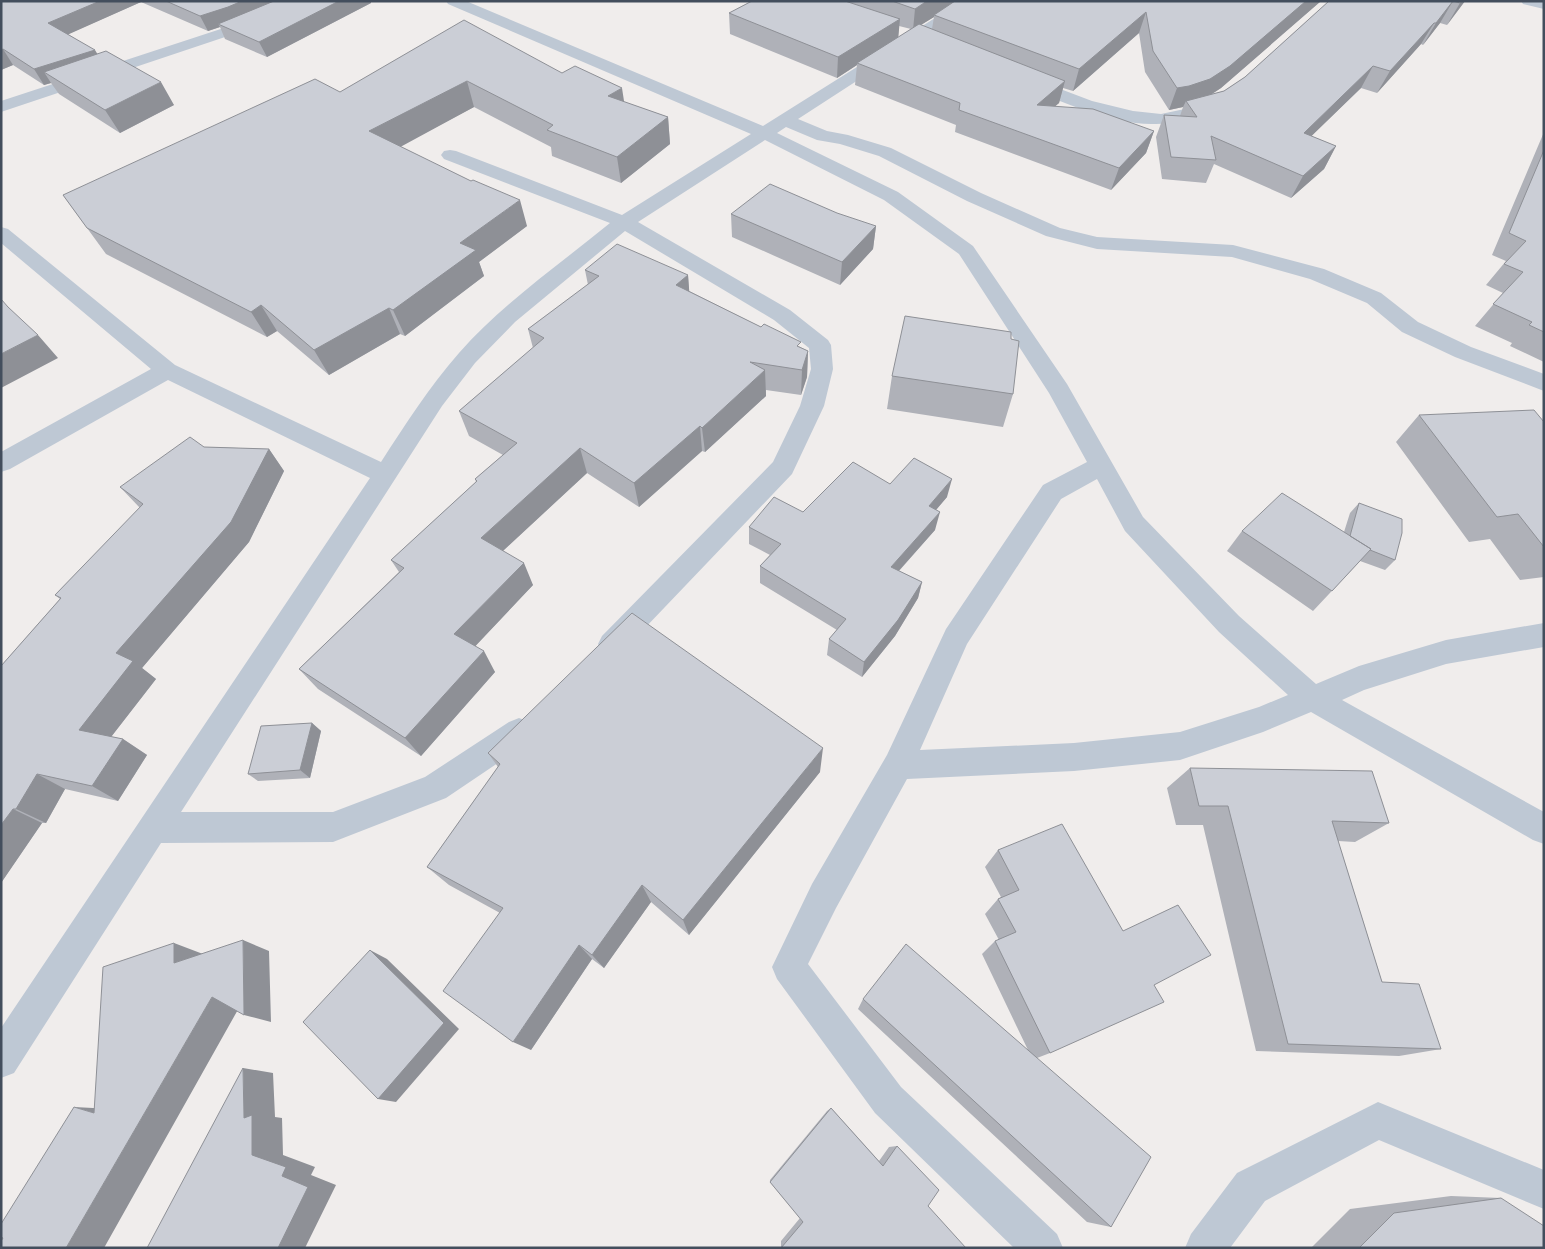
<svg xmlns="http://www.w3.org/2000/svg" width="1545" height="1249" font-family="'PT Sans Narrow',sans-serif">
<rect width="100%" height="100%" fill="#f0edec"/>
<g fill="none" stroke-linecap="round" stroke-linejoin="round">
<path fill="#bec8d4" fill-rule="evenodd" d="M288 1H308L306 4 246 30 1 112V101L236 24Z
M446 1H466L763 126 962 1H980L798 119 827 131 848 135 891 148 981 193 1060 228 1097 237 1233 245 1324 269 1381 293 1418 322 1471 347 1544 374V391L1455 357 1402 332 1367 303 1310 279 1232 257 1097 249 1046 236 967 201 879 156 840 144 817 140 786 127 777 133 898 192 973 246 1067 384 1143 517 1239 616 1316 684 1359 666 1446 640 1544 623V647L1446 664 1364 690 1342 700 1544 812V844L1533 840 1311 712 1263 732 1180 760 1074 771 907 779 836 908 808 964 901 1087 1057 1234 1063 1248H1014L875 1113 777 979 772 967 812 884 887 755 946 629 1043 485 1087 462 1049 393 959 254 884 200 765 140 638 222 790 310 828 340 831 345 833 369 824 406 792 474 622 652 612 656 602 652 598 644 602 636 773 462 800 406 811 369 809 348 774 320 625 231 515 322 475 363 442 406 181 812H333L425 777 509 722 519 718 529 722 534 732 529 742 446 798 333 842 161 843 14 1073 1 1078V1028L370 478 168 380 10 469 1 472V452L151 369 1 243V227L8 229 175 365 381 462C405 425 429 387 459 353 503 303 559 265 610 223L444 159 441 155 444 151 450 150 456 151 622 215 751 134 448 4ZM1097 479 1125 531 1219 632 1288 695 1259 707 1180 732 1074 743 920 750 967 644 1061 499Z
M1521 1H1544V9L1523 4Z
M1026 76 1092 101 1133 111 1161 114 1199 106 1205 107 1208 111 1205 115C1189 119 1173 124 1156 124 1115 126 1058 100 1020 85L1018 81 1020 77Z
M1378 1102 1544 1170V1209L1379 1140 1265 1201 1230 1248H1185L1191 1234 1237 1173Z"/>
</g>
<path fill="#afb1b8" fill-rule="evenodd" d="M1 1H371V3L267 57 225 39 220 27 208 31 141 2 68 34 174 105 120 133 59 94 51 83 44 85 13 65 1 70Z
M752 1H1321L1221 88 1212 94 1224 91 1245 77 1329 1H1465L1447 25 1440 23 1423 45 1421 44 1377 93 1361 88 1311 136 1336 146 1324 169 1291 198 1214 164 1206 183 1162 179 1156 137 1164 115 1180 116 1183 107 1169 110 1145 72 1139 33 1073 91 1063 88 1059 103 1055 106 1154 131 1146 153 1111 190 955 132 956 125 855 85 857 65 837 78 730 34 729 13ZM934 17 932 29 920 25ZM899 26 911 29 898 38Z
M562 73 624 102 668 117 670 144 621 183 552 156 551 147 474 107 400 146 527 226 479 262 484 276 405 336 400 334 329 375 277 331 267 337 106 254 63 195 340 92Z
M1544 132V362L1510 346 1512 343 1475 326 1503 293 1486 285 1506 261 1492 255Z
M731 214 876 226 873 249 840 285 732 237Z
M585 270 688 275 689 291 808 351 807 377 801 395 766 390V396L705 452 702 451 639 507 587 473 503 551 533 585 475 646 495 672 421 756 318 689 299 669 399 572 391 560 476 482 475 479 503 455 469 436 459 411 533 348 528 329 588 285Z
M1011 339 1013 394 1003 427 887 409 892 376Z
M1419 415 1544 422V577L1520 580 1490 539 1469 542 1396 442Z
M204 447 269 449 284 471 249 542 142 668 156 679 111 737 123 739 147 755 118 801 65 789 46 823H42L1 883V666L60 599 55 595 140 508 120 487Z
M890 484 947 497 936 510 935 530 899 571 922 582 918 598 895 636 862 677 827 655 829 639 837 630 760 583V566L770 555 749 544V527L803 512Z
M1359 503 1395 560 1385 570 1360 561 1313 611 1227 551 1242 531 1344 532 1350 513Z
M312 723 321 731 310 778 258 781 248 774Z
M488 753 820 772 689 935 651 902 604 968 592 959 531 1050 500 913 449 885 427 867 498 767Z
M1190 768 1389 823 1355 842 1338 841 1382 982 1441 1049 1399 1056 1256 1051 1203 825H1176L1167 788Z
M998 850 1154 985 1050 1053 1037 1058 1111 1227 1087 1222 858 1009 863 999 1028 1050 982 954 995 941 999 940 985 914 998 899 1001 897 985 867Z
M831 1108 879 1161 889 1147 897 1146 928 1206 781 1248V1241L800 1218 770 1182V1180L827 1111Z
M1451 1196 1501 1198 1544 1248H1311L1350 1209Z"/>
<path fill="#8e9096" d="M100 1H141V2L58 39 48 23Z
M242 1H283L218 24 220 27 208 31 200 16Z
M339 1H371V3L267 57 259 42Z
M927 1H958L934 15V17L913 30 915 9Z
M1306 1H1321L1221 88 1201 101H1186L1183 107 1169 110 1177 88Z
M1453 1 1440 23 1423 45 1436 23Z
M1461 1H1465L1447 25 1460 3Z
M1146 12 1139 33 1073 91 1079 69Z
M900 19 898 40 857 63V65L837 78 838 57Z
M1434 23 1421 44 1377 93 1390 71Z
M3 49 13 65 1 70V50Z
M95 50 104 65 44 72 51 83 44 85 34 69Z
M1373 66 1361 88 1292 155 1304 133Z
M467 81 474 107 380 158 369 131Z
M1065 81 1059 103 1031 127 1037 105Z
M161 82 174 105 120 133 105 110Z
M622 88 626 114 608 96Z
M668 117 670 144 621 183 617 157Z
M1154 131 1146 153 1111 190 1119 168Z
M1336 146 1324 169 1291 198 1303 176Z
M520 200 527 226 479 262 484 276 405 336 393 310 460 243Z
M876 226 873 249 840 285 842 262Z
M688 275 690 301 676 285Z
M261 305 277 331 267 337 251 312Z
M389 308 400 334 329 375 314 350Z
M38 335 58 358 1 388V354Z
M808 351 807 377 801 395 802 370Z
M765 370 766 396 705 452 702 428Z
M700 426 702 451 639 507 634 483Z
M580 448 587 473 492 561 481 538Z
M269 449 284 471 249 542 142 668 156 679 104 746 79 730 116 653Z
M952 479 947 497 924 524 929 506Z
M940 512 935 530 887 584 891 567Z
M524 563 533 585 467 655 454 634Z
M922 582 918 598 895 636 862 677 864 662Z
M484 651 495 672 421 756 405 738Z
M312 723 321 731 310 778 300 770Z
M123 739 147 755 118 801 92 786Z
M823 748 820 772 689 935 683 920Z
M37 774 65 789 46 823 16 809Z
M13 809 42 823 1 883V825Z
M642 885 651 902 604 968 592 955Z
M243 940 269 951 271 1022 244 1015Z
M174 943 203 954 174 963Z
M579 945 592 959 531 1050 513 1042Z
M370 950 387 959 459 1029 396 1102 378 1099Z
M212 997 240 1006 104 1248H66Z
M243 1068 273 1073 275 1117 282 1118 283 1155 315 1167 311 1175 336 1185 305 1248H278L282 1176 252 1155 244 1118Z
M74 1107 112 1109 94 1113Z"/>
<path fill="#cbced6" stroke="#8e9096" d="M1 1H100L48 23 95 50 34 69 3 49 1 50Z
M166 1H242L228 7 200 16Z
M274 1H339L259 42 218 24Z
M752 1H845L900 19 838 57 729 13Z
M892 1H927L915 9Z
M955 1H1306L1230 66 1210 79 1189 86 1177 88 1153 51 1146 12 1079 69 934 15Z
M1329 1H1461L1460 3 1453 1 1436 23H1434L1390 71 1373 66 1304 133 1336 146 1303 176 1211 136 1216 160 1171 157 1164 115 1197 117 1186 101 1224 91 1245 77Z
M464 20 562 73 575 66 622 88 608 96 668 117 617 157 547 130 553 125 467 81 369 131 471 181 473 180 520 200 460 243 476 250 393 310 389 308 314 350 261 305 251 312 87 228 63 195 315 79 340 92Z
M919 24 1065 81 1037 105 1093 109 1154 131 1119 168 959 110 960 103 857 63Z
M106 51 161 82 105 110 44 72Z
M1544 150V332L1529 325 1532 322 1493 304 1523 272 1504 264 1526 241 1509 233Z
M770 184 837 213 876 226 842 262 731 214Z
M617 244 688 275 676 285 761 327 764 324 801 342 797 346 808 351 802 370 750 362 765 370 702 428 700 426 634 483 580 448 481 538 524 563 454 634 484 651 405 738 299 669 404 568 391 560 477 481 475 479 517 443 459 411 544 338 528 329 599 276 585 270Z
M1 299 8 307 38 335 1 354Z
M905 316 1011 332V339L1019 341 1013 394 892 376Z
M1534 410 1544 422V547L1518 514 1497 517 1419 415Z
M190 437 204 447 269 449 231 522 116 653 133 661 79 730 123 739 92 786 37 774 16 809H13L1 825V666L61 598 55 595 143 504 120 487Z
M914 458 952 479 929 506 940 512 891 567 922 582 898 620 864 662 829 639 846 619 760 566 781 544 749 527 774 497 803 512 853 462 890 484Z
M1282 493 1371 549 1332 591 1242 531Z
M1359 503 1402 519V533L1395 560 1370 550 1371 549 1350 536Z
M632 613 823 748 683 920 642 885 592 955 579 945 513 1042 443 991 503 908 427 867 500 764 488 753Z
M312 723 300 770 248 774 261 726Z
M1190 768 1372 771 1389 823 1332 821 1382 982 1419 984 1441 1049 1288 1044 1228 806H1199Z
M1062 824 1123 931 1178 905 1211 955 1154 985 1164 1002 1050 1053 995 941 1016 932 998 899 1019 890 998 850Z
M243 940 244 1015 212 997 66 1248H1V1241L3 1238 1 1237V1224L74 1107 94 1113 103 967 174 943V963Z
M906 944 1151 1157 1111 1227 863 999Z
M370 950 444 1023 378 1099 303 1022Z
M243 1068 244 1118 252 1115V1155L286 1167 282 1176 308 1187 278 1248H147Z
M831 1108 883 1166 897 1146 939 1190 928 1206 966 1248H781L803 1222 770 1182Z
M1501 1198 1544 1226V1248H1359L1394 1213Z"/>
<rect width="1545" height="1249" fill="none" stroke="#434e5d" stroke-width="5"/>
</svg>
